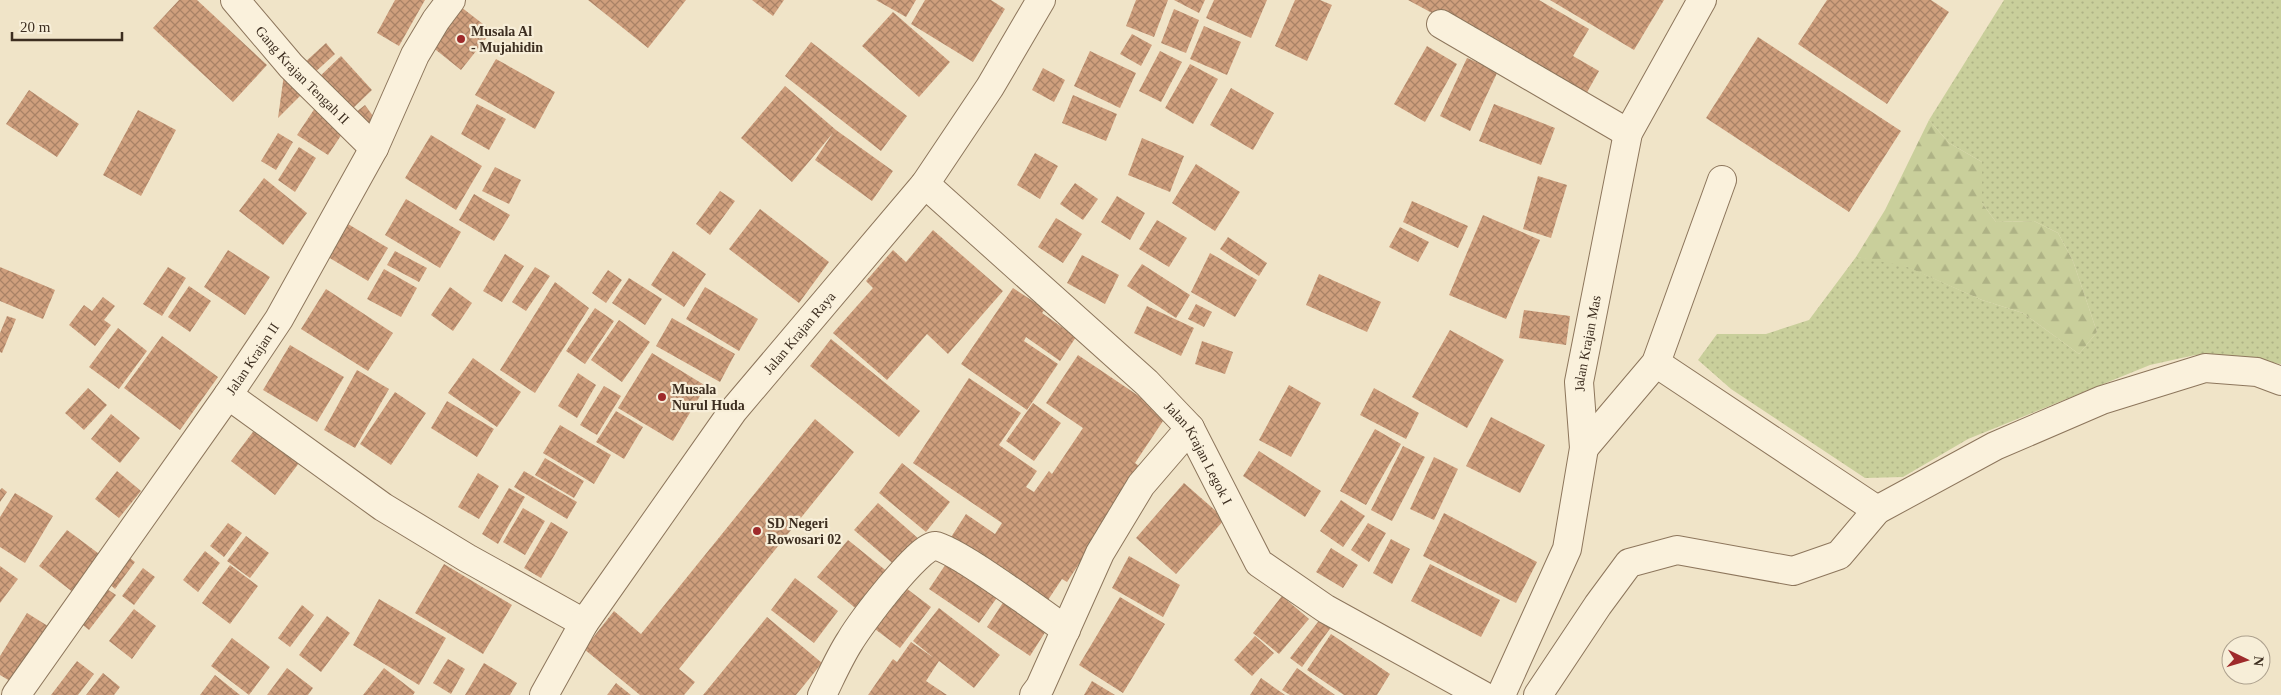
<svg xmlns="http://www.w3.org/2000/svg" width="2281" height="695" font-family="Georgia,serif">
<defs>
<pattern id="grass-dots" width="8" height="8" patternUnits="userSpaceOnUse" patternTransform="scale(1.25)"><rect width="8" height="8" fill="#c9cf9b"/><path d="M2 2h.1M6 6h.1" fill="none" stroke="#aeb285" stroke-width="1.8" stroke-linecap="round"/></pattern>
<pattern id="forest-firs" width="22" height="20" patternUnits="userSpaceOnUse" patternTransform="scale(1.25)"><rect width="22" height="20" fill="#c9cf9b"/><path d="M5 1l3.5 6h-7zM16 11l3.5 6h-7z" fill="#aeb285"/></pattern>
<pattern id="building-cross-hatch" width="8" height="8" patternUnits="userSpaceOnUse" patternTransform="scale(1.25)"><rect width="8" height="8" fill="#cf9f7d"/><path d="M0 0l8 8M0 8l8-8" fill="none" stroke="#a98266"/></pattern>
</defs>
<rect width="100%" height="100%" fill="#f0e4c8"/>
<path fill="url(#grass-dots)" d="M2004 0H2281V364L2195 355 2150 365 1968 439 1903 477 1865 478 1731 389 1698 360 1717 334H1766L1809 320 1856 257 1897 262 1982 300 2023 313 2079 354 2097 332 2073 261 2058 233 2034 221 1996 222 1982 203V162L1949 143 1929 120Z"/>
<path fill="url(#forest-firs)" d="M1929 120 1949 143 1982 162V203L1996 222 2034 221 2058 233 2073 261 2097 332 2079 354 2023 313 1982 300 1905 266 1856 257 1885 210Z"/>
<path fill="url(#building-cross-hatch)" d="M179 0H197L267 65 233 102 153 28Z
M395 0H425L399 46 377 33Z
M588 0H686L648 48Z
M752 0H784L773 16Z
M876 0H916L906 17Z
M925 0H991L1005 9 973 62 911 24Z
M1136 0H1168L1154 37 1126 26Z
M1174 0H1205L1199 13Z
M1214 0H1267L1251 38 1206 18Z
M1295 0H1320L1332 5 1307 61 1275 46Z
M1408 0H1539L1589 29 1573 56 1599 71 1585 96Z
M1550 0H1664L1634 50Z
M1827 0H1931L1949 12 1887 104 1798 44Z
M461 7 492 31 461 70 431 46Z
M1174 9 1199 20 1186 53 1161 43Z
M893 12 950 62 919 97 862 46Z
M1204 26 1241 42 1227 75 1190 59Z
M1132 34 1152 45 1141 66 1120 54Z
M1758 37 1901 131 1849 212 1706 118Z
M811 42 907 116 881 151 785 76Z
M326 43 335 54 312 75 303 64Z
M1427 46 1457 64 1425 122 1394 104Z
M1090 51 1136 73 1120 108 1074 86Z
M1160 51 1182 62 1161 102 1139 91Z
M341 56 372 90 348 113 317 79Z
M1467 58 1498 71 1470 131 1440 116Z
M496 59 555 92 535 129 475 95Z
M1190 64 1218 79 1193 124 1165 108Z
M285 67 307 89 278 118Z
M1043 68 1065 80 1054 102 1032 90Z
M785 86 836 130 893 171 872 201 815 160 833 133 792 182 741 138Z
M1231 88 1274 113 1253 150 1210 125Z
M29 90 79 124 57 157 6 124Z
M1073 95 1117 114 1106 141 1062 123Z
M477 104 506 119 489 150 461 134Z
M1494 104 1555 128 1541 165 1479 141Z
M365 105 381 127 367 137 351 116Z
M315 108 346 128 328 155 297 135Z
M138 110 176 130 141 196 103 175Z
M278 133 293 142 276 170 261 161Z
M431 135 482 166 456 210 405 178Z
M1142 138 1184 156 1170 192 1128 175Z
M299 147 316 158 295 192 278 180Z
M1035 153 1058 166 1040 199 1017 185Z
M1196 164 1240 192 1215 231 1172 203Z
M495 167 521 180 509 204 482 191Z
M1538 176 1567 185 1551 238 1523 229Z
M264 178 307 213 283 245 239 211Z
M1075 183 1098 199 1083 220 1060 204Z
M720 191 735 201 710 235 696 224Z
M474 194 510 215 494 241 459 220Z
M1117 196 1145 213 1130 240 1101 222Z
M406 199 461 232 440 268 385 235Z
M1412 201 1468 226 1458 248 1403 222Z
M760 209 829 262 799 303 729 249Z
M1483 215 1540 240 1506 319 1449 295Z
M1056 218 1082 234 1063 263 1038 247Z
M1157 220 1187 238 1169 267 1139 249Z
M348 224 388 248 368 281 328 257Z
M1400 227 1429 242 1418 262 1389 247Z
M933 230 1003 291 948 354 927 334 887 380 833 333 873 288 866 281 893 250 906 262Z
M1228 237 1267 263 1259 276 1220 249Z
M228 250 270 277 245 315 204 287Z
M395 251 427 268 419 282 387 265Z
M673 251 706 274 684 307 651 285Z
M1210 253 1257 280 1235 317 1191 292Z
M505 254 524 266 502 302 483 291Z
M1082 255 1119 275 1105 304 1067 283Z
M1142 264 1190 295 1176 318 1127 286Z
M0 267 55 290 43 319 0 301Z
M168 267 186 278 162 316 143 304Z
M535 267 550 276 526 311 512 302Z
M384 269 417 288 401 317 367 299Z
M608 270 622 280 606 303 592 293Z
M1319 274 1381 302 1367 332 1306 305Z
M629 278 662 299 645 325 612 303Z
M555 282 589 308 535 393 500 370Z
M189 286 211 301 190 332 168 317Z
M450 287 472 303 453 331 431 315Z
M705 287 758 319 739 351 686 319Z
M1013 288 1045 309 1042 313 1076 337 1060 361 1026 337 1024 341 1058 364 1027 410 961 364Z
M326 289 393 333 368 371 301 329Z
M103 297 115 306 104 320 111 325 95 346 69 325 84 305 92 311Z
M1196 304 1212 312 1204 327 1188 319Z
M1147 306 1194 328 1181 356 1134 333Z
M595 308 614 321 585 364 566 351Z
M1524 310 1570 316 1566 345 1519 338Z
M7 316 16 319 2 353 0 352V333Z
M672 318 735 354 720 382 656 346Z
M619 320 650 342 622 382 591 360Z
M118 328 147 351 119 389 89 367Z
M1450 330 1504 360 1467 428 1412 397Z
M162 336 218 377 180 430 124 388Z
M831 339 920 411 899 437 810 366Z
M1202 341 1233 352 1225 374 1195 364Z
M290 345 344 377 317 422 263 390Z
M652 353 706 386 673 441 618 408Z
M1078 355 1167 415 1135 463 1139 466 1108 511 1112 514 1067 582 1062 579 1042 609 946 545 966 514 995 534 1002 523 913 463 969 378 1021 413 999 445 1037 471 1026 487 1034 492 1049 471 1052 474 1083 428 1046 403Z
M473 358 521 392 497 427 448 393Z
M357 370 389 389 355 448 324 430Z
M578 373 596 385 577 418 558 406Z
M1289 385 1321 403 1291 457 1259 440Z
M604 386 621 396 597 435 580 425Z
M88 388 107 405 84 430 65 413Z
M1374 388 1419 413 1406 439 1360 415Z
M395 392 426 413 391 465 360 444Z
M447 401 494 429 477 457 431 428Z
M1033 403 1061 423 1034 461 1006 441Z
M616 411 643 427 624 459 596 442Z
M111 414 140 438 120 463 91 439Z
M1491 417 1545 445 1520 493 1466 466Z
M815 419 854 452 679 669 695 682 684 695H640L584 649 614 611 641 634Z
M258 425 302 459 275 495 231 461Z
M560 425 611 455 594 484 543 453Z
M1375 429 1401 444 1366 505 1340 491Z
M1403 446 1425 457 1392 521 1371 510Z
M1259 451 1321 491 1305 517 1243 476Z
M1434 457 1458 469 1434 520 1410 509Z
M545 458 584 481 574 498 535 475Z
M902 463 950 502 926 532 879 493Z
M117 471 141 491 119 518 95 499Z
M524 471 577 502 567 519 514 487Z
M478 473 499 486 479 519 458 507Z
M1184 483 1225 519 1176 574 1136 538Z
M2 488 7 492 0 502V490Z
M509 488 525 497 498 544 482 534Z
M15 493 53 516 25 563 0 547V517Z
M1341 500 1365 516 1343 547 1320 531Z
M878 503 920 540 897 567 854 530Z
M523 508 545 521 525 555 503 542Z
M1444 513 1537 562 1516 603 1423 556Z
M551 522 568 532 541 578 524 568Z
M228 523 242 533 224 557 210 546Z
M1368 523 1386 533 1369 562 1351 550Z
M67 530 102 556 74 593 39 566Z
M246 536 269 553 250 578 227 561Z
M1391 539 1410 549 1392 584 1373 573Z
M848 540 894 577 864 615 817 577Z
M1331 548 1358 565 1343 588 1316 572Z
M205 551 220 563 198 592 183 580Z
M126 555 135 562 115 589 106 581Z
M1129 556 1180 585 1163 617 1112 588Z
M950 558 1001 592 979 623 929 589Z
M444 564 512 605 483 654 415 613Z
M1430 564 1500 600 1481 637 1411 601Z
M230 565 258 586 230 624 202 603Z
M0 566 18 579 0 603Z
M143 568 155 577 134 605 122 596Z
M795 578 838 611 814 643 771 610Z
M898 582 931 607 900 648 867 623Z
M104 587 116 595 89 630 78 621Z
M1008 595 1051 623 1030 656 987 627Z
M1282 596 1309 619 1279 654 1253 633Z
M1120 597 1165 624 1123 693 1079 665Z
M379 599 446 638 419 685 353 645Z
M302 605 314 615 290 647 278 638Z
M939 608 1000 655 974 688 939 661 926 681 947 695H868L893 659 897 662 911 642 934 658 913 641Z
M134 609 156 626 132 659 109 641Z
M27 613 51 628 15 684 0 675V656Z
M327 616 350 633 321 672 299 655Z
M767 617 822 663 796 695H703Z
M1321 618 1332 626 1302 667 1290 658Z
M1331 634 1390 674 1377 695H1344L1307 670Z
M1255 636 1274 653 1252 676 1234 660Z
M232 638 270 667 249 695 211 666Z
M448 659 465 669 451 694 433 683Z
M77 661 94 674 78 695H51Z
M484 663 517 683 510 695H465Z
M287 668 313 688 308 695H267Z
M384 668 415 692 413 695H363Z
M1297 668 1335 695H1290L1282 690Z
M103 673 120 687 114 695H86Z
M215 675 240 695H200Z
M1261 678 1285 695H1250Z
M1092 681 1115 695H1084Z
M616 683 631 695H607Z"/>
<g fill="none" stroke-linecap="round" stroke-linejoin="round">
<g stroke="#8d765c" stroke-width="30">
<g id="minor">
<path id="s1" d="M235 0 291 66 374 148"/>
<path d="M1441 24 1628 133"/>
<path id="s2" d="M925 184 1147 383 1190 428 1259 563 1326 609 1482 695"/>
<path d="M1656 363 1877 510"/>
<path d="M228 395 383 507 467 558 584 623"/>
<path d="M1584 448 1656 363 1722 180"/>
<path id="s3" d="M16 695 228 395 279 319 374 148 415 55 436 20 451 0"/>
<path id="s4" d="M544 695 584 623 733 411 925 184 990 87 1041 0"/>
<path d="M822 695C831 677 839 658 850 641 860 624 919 545 935 546 954 548 1045 615 1066 630"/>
<path d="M1034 695 1040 687 1100 553 1141 485 1190 428"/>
<path id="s5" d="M1501 695 1567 549 1584 448 1579 382 1628 133 1702 0"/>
<path d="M1538 695 1598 605 1629 563 1677 550 1793 571 1839 555 1877 510 1995 446 2102 400 2205 368 2257 372 2281 381"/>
</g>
</g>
<use href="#minor" stroke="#faf1dc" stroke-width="28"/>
</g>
<g fill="#9e2a2b" stroke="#f7eed8" stroke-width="2">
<circle cx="461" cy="39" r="5"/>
<circle cx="662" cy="397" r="5"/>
<circle cx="757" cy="531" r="5"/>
</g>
<g text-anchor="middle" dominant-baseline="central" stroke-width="4.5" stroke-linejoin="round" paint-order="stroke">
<g font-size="14" font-weight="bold" fill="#3d2e20" stroke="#f7eed8" text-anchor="start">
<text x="471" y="31">Musala Al<tspan x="471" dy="16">- Mujahidin</tspan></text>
<text x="672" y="389">Musala<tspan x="672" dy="16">Nurul Huda</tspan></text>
<text x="767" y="523">SD Negeri<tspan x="767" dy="16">Rowosari 02</tspan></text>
</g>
<g font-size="14" fill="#3d2e20" stroke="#f7eed8">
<text stroke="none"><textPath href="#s1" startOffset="101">Gang Krajan Tengah II</textPath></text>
<text stroke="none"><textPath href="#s4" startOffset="444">Jalan Krajan Raya</textPath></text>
<text stroke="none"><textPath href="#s5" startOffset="368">Jalan Krajan Mas</textPath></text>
<text stroke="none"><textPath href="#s3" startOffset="411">Jalan Krajan II</textPath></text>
<text stroke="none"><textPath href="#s2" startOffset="386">Jalan Krajan Legok I</textPath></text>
</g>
</g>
<g transform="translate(2246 660) rotate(95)"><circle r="24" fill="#f7eed8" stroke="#ada18e"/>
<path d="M0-4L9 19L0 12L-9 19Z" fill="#9e2a2b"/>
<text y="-8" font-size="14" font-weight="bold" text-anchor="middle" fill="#3d2e20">N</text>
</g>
<path d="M12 32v8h110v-8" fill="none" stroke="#3d2e20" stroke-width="2.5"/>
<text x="20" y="32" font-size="15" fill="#3d2e20" stroke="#f7eed8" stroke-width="4" paint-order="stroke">20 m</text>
</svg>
